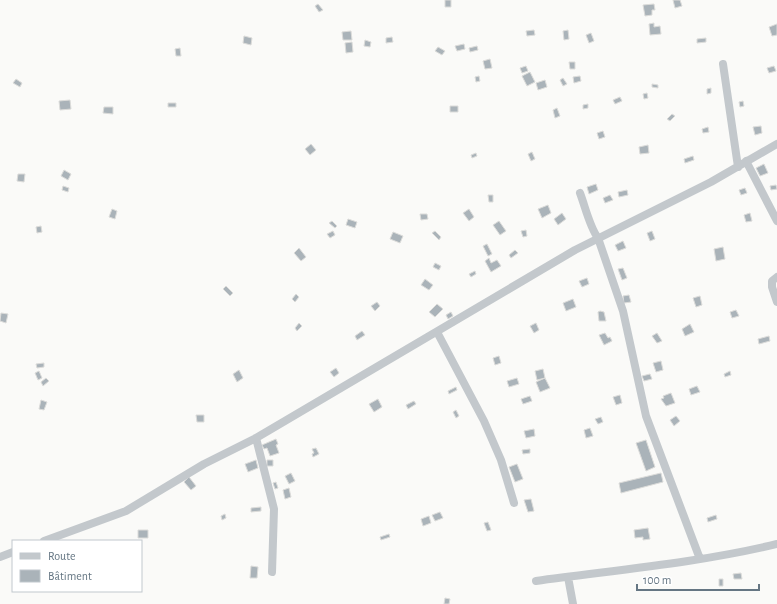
<svg xmlns="http://www.w3.org/2000/svg" width="777" height="604" font-family="'Alegreya Sans',sans-serif">
<rect width="100%" height="100%" fill="#fafaf8"/>
<path fill="#aab3b9" stroke="#dcdcda" d="M445 0H451V7H445Z
M673 0H680L682 6 675 8Z
M318 4 323 10 319 12 315 6Z
M654 4 655 10H652V15L645 16 643 5Z
M654 23V27L660 26 661 34 650 35 649 24Z
M777 24V35L772 36 769 27Z
M534 30 535 35 527 36 526 31Z
M568 30 569 39 564 40 563 31Z
M351 31 352 40H343L342 32Z
M591 33 594 41 589 43 586 35Z
M244 36 252 38 251 45 243 43Z
M392 37 393 42 386 43V38Z
M706 38V42L697 43V39Z
M365 40 371 42 370 47 364 46Z
M352 42 353 52 346 53 345 43Z
M464 44 465 49 457 51 455 46Z
M477 46 478 50 470 52 469 48Z
M438 47 445 51 442 55 435 51Z
M180 48 181 56H176L175 49Z
M490 59 492 68 485 69 483 61Z
M569 62H575V69H570Z
M526 66 528 71 522 73 520 68Z
M774 66 776 71 769 73 767 68Z
M530 72 535 82 527 86 522 76Z
M479 76 480 81 476 82 475 77Z
M580 76 581 81 574 83 573 77Z
M563 78 567 84 563 86 560 80Z
M16 79 22 83 20 87 13 83Z
M545 80 547 87 538 90 536 83Z
M652 84 658 85V88L652 87Z
M711 88V93L707 94V89Z
M647 93 648 98 644 99 643 94Z
M620 97 622 101 615 104 613 100Z
M70 100 71 109 60 110 59 101Z
M743 101 744 106 740 107 739 102Z
M168 103H176V107H168Z
M588 104V108L583 109V105Z
M450 106H458V112H450Z
M104 107H113V114L103 113Z
M557 108 560 116 555 118 553 110Z
M672 114 675 116 670 121 667 119Z
M761 126 762 133 755 135 753 127Z
M708 127 709 132 703 133 702 129Z
M603 131 605 137 599 139 597 133Z
M311 144 316 150 310 155 305 149Z
M648 145 649 153 640 154 639 147Z
M532 152 535 159 531 161 528 154Z
M476 153 477 156 472 158 471 155Z
M693 156 694 160 685 163 684 159Z
M764 164 768 173 760 176 756 168Z
M64 170 71 174 68 180 61 176Z
M18 174H25L24 182 17 181Z
M596 184 598 190 589 194 587 187Z
M776 185 777 189 771 190 770 186Z
M63 186 69 188 68 192 62 190Z
M745 188 747 193 741 195 739 190Z
M627 190 628 195 619 197 618 192Z
M488 195H493V202H489Z
M610 195 613 200 605 203 603 198Z
M548 205 551 213 542 218 538 209Z
M112 209 117 211 115 219 109 217Z
M469 209 474 217 469 221 463 213Z
M562 213 566 219 558 225 554 219Z
M750 213 752 221 746 222 744 215Z
M420 214H427L428 219 421 220Z
M348 219 357 222 355 228 346 225Z
M332 221 337 226 335 228 329 223Z
M499 221 506 231 500 235 493 225Z
M41 226 42 232 37 233 36 227Z
M526 230 527 236 523 237 521 231Z
M333 231 335 235 330 238 327 234Z
M435 231 441 237 439 240 432 233Z
M652 231 655 239 650 241 647 233Z
M393 232 403 236 400 243 390 239Z
M623 241 626 248 618 251 615 245Z
M487 244 492 254 488 256 483 246Z
M723 247 725 259 716 261 714 249Z
M299 248 306 257 301 261 294 253Z
M515 250 518 253 511 258 509 255Z
M489 258 491 263 497 260 501 266 491 272 485 261Z
M435 263 441 266 439 270 433 267Z
M623 268 627 278 622 280 618 269Z
M475 271 476 274 471 277 469 274Z
M587 278 589 284 582 287 579 281Z
M425 279 433 285 429 290 421 285Z
M226 286 233 293 230 296 223 289Z
M296 294 299 297 295 302 292 299Z
M629 295 631 302 624 303 623 296Z
M700 296 702 305 696 307 693 298Z
M573 299 576 307 566 311 563 303Z
M377 302 380 306 375 311 371 306Z
M437 304 443 309 435 317 429 312Z
M736 310 739 316 732 318 730 312Z
M600 311 604 312 606 321H599L598 312Z
M451 312 453 316 448 319 446 315Z
M1 313 8 314 6 323 0 321Z
M299 323 302 326 297 331 295 328Z
M536 323 539 330 534 333 530 326Z
M690 324 694 332 685 336 682 329Z
M362 331 365 335 357 340 355 336Z
M605 333 608 338 610 337 612 341 604 345 599 335Z
M657 333 662 341 657 343 652 336Z
M769 336 770 341 759 344 758 339Z
M499 356 501 363 495 365 493 358Z
M661 361 663 370 656 372 653 363Z
M44 363V367L37 368 36 364Z
M336 368 339 373 334 377 330 372Z
M543 369 545 378 537 380 535 371Z
M239 370 243 378 237 382 233 374Z
M39 371 42 378 38 380 35 373Z
M730 371 731 375 725 377 724 374Z
M650 374 652 379 644 381 642 376Z
M46 378 49 381 43 386 41 382Z
M517 378 519 384 509 387 507 381Z
M545 378 550 388 540 392 536 382Z
M697 386 700 392 691 395 689 389Z
M456 387 457 390 449 394 448 391Z
M671 393 675 403 666 406 661 399 664 398 663 396Z
M620 395 622 403 616 405 613 397Z
M530 396 532 401 523 404 521 399Z
M378 399 382 407 374 412 369 404Z
M41 400 47 402 44 410 39 409Z
M414 401 416 404 408 409 406 405Z
M456 410 459 416 456 418 453 412Z
M196 415H204V422H197Z
M676 416 680 421 674 426 670 420Z
M601 417 603 422 598 424 595 419Z
M590 428 593 436 586 438 584 430Z
M534 429 535 436 526 438 524 431Z
M276 439 278 444 276 445 279 453 270 456 267 448 264 449 262 445Z
M646 440 655 467 646 471 636 443Z
M316 448 319 454 313 457 312 454 314 453 312 449Z
M530 449V453L523 454 522 450Z
M256 460 258 468 248 472 245 464Z
M267 460H273V466H267Z
M517 464 523 479 515 482 509 467Z
M291 473 295 481 289 484 285 476Z
M661 473 663 482 621 493 619 483Z
M189 477 196 486 191 490 184 482Z
M276 482 278 488 275 489 273 483Z
M289 488 291 497 285 499 283 490Z
M531 499 534 511 528 512 524 500Z
M261 507V511L251 512V508Z
M440 512 443 518 435 521 432 515Z
M225 514 226 518 222 520 221 516Z
M716 515 717 519 708 522 707 518Z
M429 516 431 523 423 526 421 519Z
M488 522 491 530 487 531 484 523Z
M648 528 650 539 643 540V537L635 538 634 530Z
M138 530H148V538H138Z
M389 534 390 537 381 540 380 537Z
M251 566 258 567 257 578H250Z
M741 573 742 579H734L733 574Z
M719 579H723V586H719Z
M445 598 450 599 449 604H444Z"/>
<g fill="none" stroke-linecap="round" stroke-linejoin="round">
<path stroke="#c3c8cc" stroke-width="8" d="M723 64 738 167
M746 161 777 221
M580 193C585 206 590 228 598 238L623 311 646 416 700 559
M777 277 772 281V287L777 302
M437 332 484 421 501 460 514 503
M256 438 274 509 272 572
M44 541 126 511 204 464 256 438 575 250 711 182 777 144
M0 557 13 552
M568 577 573 604
M536 581C616 570 698 563 777 544"/>
</g>
<rect x="12" y="540" width="130" height="52" fill="#ffffff" stroke="#c1c8cd"/>
<rect x="20" y="553" width="20" height="6" fill="#c3c8cc" stroke="#c1c8cd"/>
<text x="48" y="560" font-size="12" fill="#657683">Route</text>
<rect x="20" y="570" width="20" height="12" fill="#aab3b9" stroke="#c1c8cd"/>
<text x="48" y="580" font-size="12" fill="#657683">Bâtiment</text>
<path d="M637 584v6h122v-6" fill="none" stroke="#657683" stroke-width="2"/>
<text x="643" y="584" font-size="12" fill="#657683" stroke="#ffffff" stroke-width="3" paint-order="stroke">100 m</text>
</svg>
